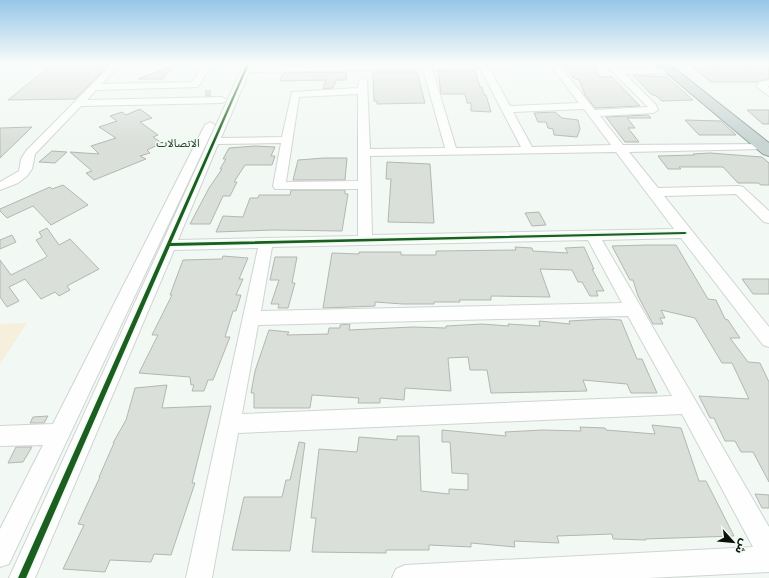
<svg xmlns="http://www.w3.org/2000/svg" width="769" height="578" font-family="'Crimson Pro','Noto Sans Arabic',serif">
<rect width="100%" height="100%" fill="#f2f8f3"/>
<path fill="#f5efdb" d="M27 323 0 364V324Z"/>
<path fill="#dbdfda" stroke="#b3b7b2" d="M53 64H110L75 99 8 100Z
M564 64H594L599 77H612L640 106 595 108 585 95 579 80 573 78Z
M711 64 769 66V79L757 82H711L692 67H716Z
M174 65 163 79H138Z
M438 71H475L480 87H482L484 95H486L491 112 471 111V103H467L465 94H441Z
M347 72 346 80H336L333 88 323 89 326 80 280 81 283 73Z
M373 72H417L425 103 377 104V101H374Z
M633 75 667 77 693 100 662 101 655 95H652Z
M140 109 152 118 140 122 158 135 153 137 162 143 147 150 150 153 140 156 146 159 94 180 86 173 92 171 70 152 99 154 91 146 116 138 99 127 117 121 110 116 122 112 126 115Z
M747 110H769V124H763Z
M555 112 562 118 578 120 580 129 577 137 554 135 553 129 548 128 546 122H538L534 113Z
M648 115 651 118H627L635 128H628L639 142H625L606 117Z
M685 120 721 121 736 135H699Z
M32 127 0 158V128Z
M255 146 275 147 271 156H275L272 165H245L234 182H237L230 196H223L210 224H190L209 188 222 169H220L226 159H223L229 148Z
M52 151 67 152 55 163 39 162Z
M710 153 762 157 769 163V185H761L758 183H738L723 167H679L681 169H668L658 156 694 155 693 154Z
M324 158H347L345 180H293L298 160Z
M387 162 430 164 434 223 388 222 391 179H386Z
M63 185 88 205 51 225 33 206 7 218 0 211V209L50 187 52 189Z
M291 190H345V194H348L342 231 274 230 216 232 223 216 243 217 250 198H258L259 195H290Z
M539 212 546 225 532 226 525 213Z
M47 228 59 245 70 239 99 269 67 286 70 290 59 296 55 292 41 299 25 279 9 287 19 301 7 307 0 297V260L11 275 45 258 47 256 36 240 42 237 39 232Z
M12 235 16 242 0 249V240Z
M647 245H676L708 299 716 300 725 319 728 320 740 338H730L748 362 760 363 769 382V482L753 452H741L735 441H725L714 418H710L699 396 749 399 732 363H722L695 318 661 310 665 318H660L663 324H653L638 296 633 280H630L612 246Z
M515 247 532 248 533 251 568 253 565 248 584 247 594 269H592L604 291H596L598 296H590L582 282H578L572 270 540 269 550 297 491 296V300H459L460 302H434V304H403L375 302V306L323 308 332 253 359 254V252H401V255H436V251L516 250Z
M223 256 248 258 239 279H243L236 295H241L236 311H233L225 337H230L213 380H208L204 391H192L194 385H191L190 377 139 373 158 335H152L172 295H170L183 260 222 259Z
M275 257H297L292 283H295L288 308H278L279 304H271L279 280H270Z
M742 279H769V294H753Z
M605 319 621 320 637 359H642L657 393H631L627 384 583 380 587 391 491 393 487 370H470L468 357 448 358 451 391 405 388 404 400 380 398V403H358L359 398 312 395 310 408H254V393H251L255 371 269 330 289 332 287 335 328 334 329 328H340V325L350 324 349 330 413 327 446 328V326L482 324 509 326 508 324 540 326 539 321 570 324 569 321Z
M167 385 162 408 211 406 192 483H195L171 555 154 554 151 562 110 560 105 572 63 569 84 525 78 524 100 477H99L114 443H113L126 420 135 388Z
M48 416 44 423H30L33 417Z
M652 425 681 428 699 481H706L734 536 645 539 646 540 613 539 612 534 557 536 559 543 514 541 515 547 471 543V547L429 545V550H386V553L312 552 316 518H311L319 449 357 452 359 437 397 440V436H419L421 491 449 494V489L468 490V474L452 473 450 442H442V430L506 436 505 432 543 430 581 431 580 427 605 428 606 430 655 434Z
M299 442 305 443 290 551 232 550 244 497H282L286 480H290Z
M16 447H32L23 462 8 463Z
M755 494 769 495V508H762Z"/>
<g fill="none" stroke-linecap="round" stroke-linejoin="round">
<path stroke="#d0d5d0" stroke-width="10" stroke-dasharray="10 4.5" stroke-linecap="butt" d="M205 95H211"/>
<g stroke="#d0d5d1" stroke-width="2">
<path id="minor" d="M112 64H120L102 84 192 82 204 64H212L198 87 96 90 87 100 222 97 227 100 222 103 81 106 35 154 32 169 27 176 18 183 0 190V182L19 171 21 159 26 151Z
M244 64H252L251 66 558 64 595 110 648 107 605 64H613L619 69 671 68 674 69V73L625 74 656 105 658 110 653 113 600 116 623 145 767 144 769 146 767 148 763 149 629 152 658 188 739 186 743 187 769 211V223L764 222 736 194 664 196 769 327V347L763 345 681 238 602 240 769 527V572L648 578H392L396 569 405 565 753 547 682 414 238 433 212 578H186L258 248 174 250 35 578H9ZM552 67 579 103 510 106 489 68ZM480 68 521 147 456 148 432 69ZM423 69 445 148 370 149 367 81 363 78 359 81 358 88 292 92 282 137 221 138 249 72ZM358 94V181L286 182 299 97ZM584 109 611 145 532 147 513 112ZM281 143 273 186 275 189H358V236L178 240 218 144ZM616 152 674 229 372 235 370 156ZM588 240 622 303 261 311 272 247ZM628 316 672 396 242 414 258 325Z
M769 80V86H767L769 88V96L756 86 759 82Z
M210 122 215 125 9 564 0 567V529L43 445 0 446V426L53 424 205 125Z"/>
</g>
<g stroke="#92a29e" stroke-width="2">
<path id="highway" d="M656 64H669L769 143V156L763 154Z"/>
</g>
<use href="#minor" fill="#fdfefd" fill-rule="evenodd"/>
<use href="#highway" fill="#c8d5d3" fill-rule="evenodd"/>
<g stroke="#eefcf1" stroke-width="3">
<path id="cycleway" d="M247 64H249L171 243 685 232 687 233 685 234 170 246 26 578H18Z"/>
</g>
<use href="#cycleway" fill="#1b5e20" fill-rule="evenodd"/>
</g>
<linearGradient id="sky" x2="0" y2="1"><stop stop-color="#96c6e9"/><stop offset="0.44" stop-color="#f9fcfa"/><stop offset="1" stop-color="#f9fcfa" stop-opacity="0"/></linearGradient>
<rect width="769" height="144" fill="url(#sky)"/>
<g text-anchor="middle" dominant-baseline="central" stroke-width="3" stroke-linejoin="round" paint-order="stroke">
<g font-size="11" fill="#2f3b32" stroke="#eefcf1">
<text x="178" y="143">الاتصالات</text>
</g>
</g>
<g transform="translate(733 542) rotate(117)" stroke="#eefcf1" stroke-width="3" paint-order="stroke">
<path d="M0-3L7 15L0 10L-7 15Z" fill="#0c100d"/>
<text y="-6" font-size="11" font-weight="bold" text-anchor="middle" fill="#0c100d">ش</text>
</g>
</svg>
